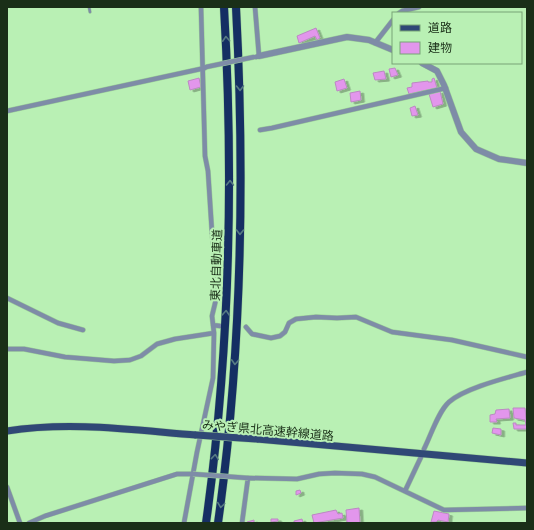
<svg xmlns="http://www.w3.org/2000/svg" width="534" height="530" font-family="Quicksand,'Noto Sans JP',sans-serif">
<defs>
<filter id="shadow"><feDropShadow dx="3.5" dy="2" stdDeviation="0" flood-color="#0004"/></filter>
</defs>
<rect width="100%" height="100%" fill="#b9f0b4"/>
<path fill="#e296ec" stroke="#bb89c2" filter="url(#shadow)" d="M316 28 320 38 317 40 315 36 299 43 297 36Z
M395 68 398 75 391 77 389 69Z
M384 71 386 79 375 80 373 73Z
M199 78 201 87 190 90 188 81Z
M434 78 437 88 409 94 407 88 412 87V83L428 81V82H432V79Z
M344 79 347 88 337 91 335 82Z
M360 91 361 100 351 102 350 93Z
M440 91 443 104 433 107 429 94Z
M415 106 418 115 412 116 410 108Z
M513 408H525L527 429H514L513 423H516V425H526L525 420 514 418Z
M509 409 510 418 496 419 497 422H490V415L495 414 496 410Z
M493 428 501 429V435L492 433Z
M300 490 301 493 296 495V491Z
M359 508 360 523H347L346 510Z
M336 510 338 514 342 513 343 518 314 523 312 515Z
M434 511 449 514 448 522 438 520 436 522H431Z
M271 519H278V521L271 522Z
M302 519 303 523H294V521Z
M254 520V523H247V522Z"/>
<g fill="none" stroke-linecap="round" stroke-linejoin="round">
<g stroke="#9ccd98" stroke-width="3.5">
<path id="service" d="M89 7 90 12"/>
</g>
<g stroke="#9ccd98" stroke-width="5.5">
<path id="minor" d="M255 7 259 56 256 57
M399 13 402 11 419 7
M375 43 393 20
M7 111 205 68
M260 130 272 128 446 88
M7 298 58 323 83 330
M213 325 220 326
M246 327 252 334 271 338 280 336 285 332 289 323 296 319 316 317 337 318 356 317 392 332 452 340 527 357
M7 349H24L65 357 114 361 130 360 141 356 157 344 175 339 214 333
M424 449C431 435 438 412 449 402 465 388 506 378 527 372
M7 487 20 523
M405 491 421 457
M29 523 45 516 177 474H193
M184 523 197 452 213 378 214 333 212 316 218 291 212 233 208 171 205 156 201 7
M242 523 248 478 297 479 319 474 335 473 362 474 375 477 444 510 527 508"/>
</g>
<g stroke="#9ccd98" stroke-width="7">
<path id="tertiary" d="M259 56 347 37 369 40 393 50
M422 63 437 71 444 85 461 132 476 149 499 159 527 163"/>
</g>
<g stroke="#9ccd98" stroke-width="8">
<path id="primary" d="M7 431C70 421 133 430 196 435
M257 439 527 463"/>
</g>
<g stroke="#9ccd98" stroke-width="9">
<path id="motorway" d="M206 523C230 351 234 180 224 7
M218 523C242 352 245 179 236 7"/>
</g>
<use href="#service" stroke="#7e8ca7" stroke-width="2.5"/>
<use href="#minor" stroke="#7e8ca7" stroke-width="4.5"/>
<use href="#tertiary" stroke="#7e8ca7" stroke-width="6"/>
<use href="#primary" stroke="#304876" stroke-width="7"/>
<use href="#motorway" stroke="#152f63" stroke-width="8"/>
<g stroke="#9ccd98" stroke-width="5.5" stroke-linecap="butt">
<path id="minor-bridge" d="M206 67 254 57
M193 474 248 478"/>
</g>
<g stroke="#9ccd98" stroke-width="8" stroke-linecap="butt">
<path id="primary-bridge" d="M196 435 257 439"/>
</g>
<use href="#minor-bridge" stroke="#7e8ca7" stroke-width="4.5"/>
<use href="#primary-bridge" stroke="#304876" stroke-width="7"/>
</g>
<defs><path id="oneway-chevron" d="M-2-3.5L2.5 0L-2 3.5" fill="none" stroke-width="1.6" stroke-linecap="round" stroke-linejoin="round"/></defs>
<g stroke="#577c83">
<use href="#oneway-chevron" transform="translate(226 39) rotate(-93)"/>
<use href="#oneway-chevron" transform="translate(240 88) rotate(89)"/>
<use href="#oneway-chevron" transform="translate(230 183) rotate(-89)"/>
<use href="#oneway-chevron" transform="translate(240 232) rotate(91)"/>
<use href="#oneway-chevron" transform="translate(226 313) rotate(-87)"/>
<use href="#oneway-chevron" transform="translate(235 362) rotate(93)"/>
<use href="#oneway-chevron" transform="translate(215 457) rotate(-84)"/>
<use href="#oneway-chevron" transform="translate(221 505) rotate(98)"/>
</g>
<g text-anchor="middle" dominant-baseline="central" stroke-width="4" stroke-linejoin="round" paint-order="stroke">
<g font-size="12" fill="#1a2f18" stroke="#b9f0b4">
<text transform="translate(216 265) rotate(-88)">東北自動車道</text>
<text transform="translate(268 430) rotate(5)">みやぎ県北高速幹線道路</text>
</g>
</g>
<rect width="534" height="530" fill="none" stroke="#1a2f18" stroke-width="16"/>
<rect x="392" y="12" width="130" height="52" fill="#b9f0b4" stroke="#79a376"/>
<rect x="400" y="25" width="20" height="6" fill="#304876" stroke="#79a376"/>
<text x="428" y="32" font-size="12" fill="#1a2f18">道路</text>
<rect x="400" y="42" width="20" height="12" fill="#e296ec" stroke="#79a376"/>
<text x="428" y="52" font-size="12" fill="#1a2f18">建物</text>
</svg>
